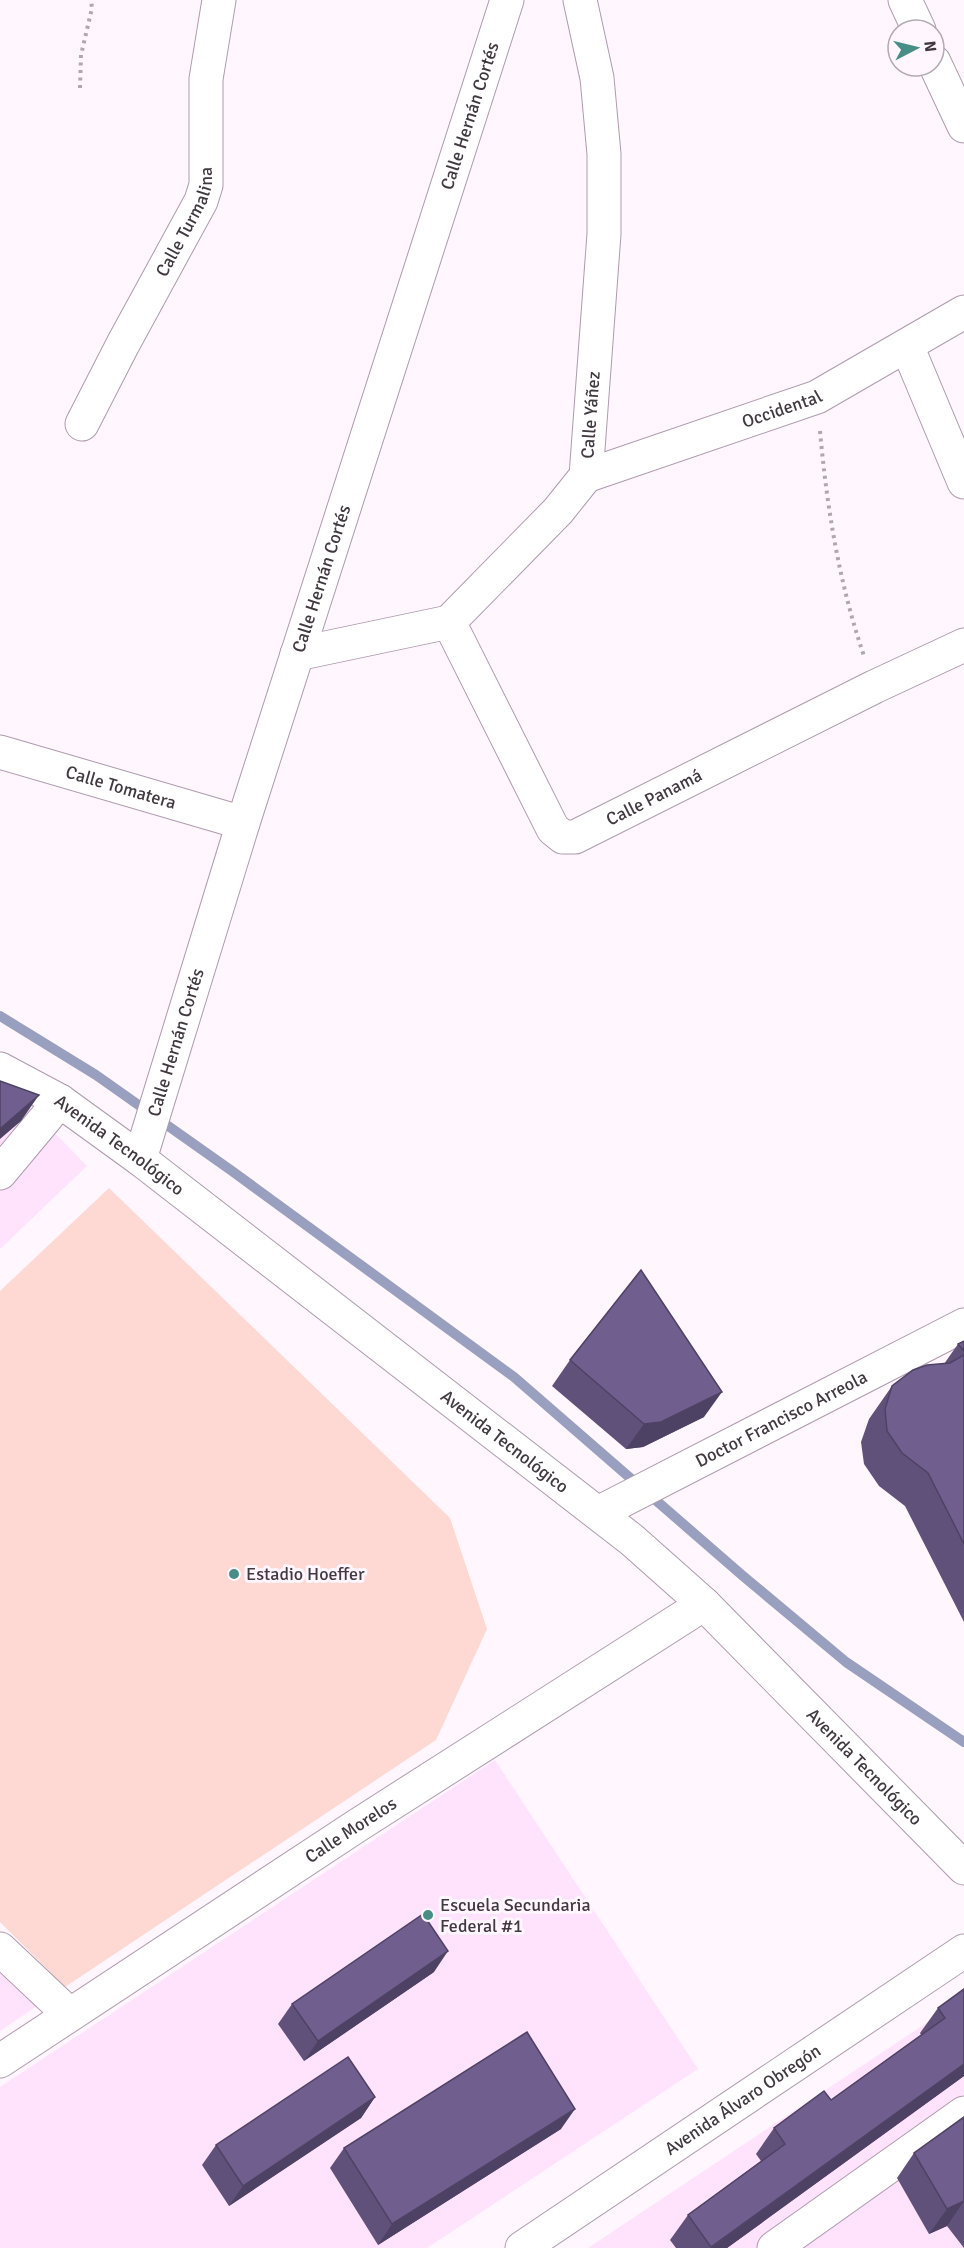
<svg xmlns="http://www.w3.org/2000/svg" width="964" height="2248" font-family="Signika,sans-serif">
<rect width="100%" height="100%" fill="#fff6fe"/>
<path fill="#ffe2fc" d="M0 1097 28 1106 87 1166 0 1249Z
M495 1760 698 2069 427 2248H0V2087Z
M0 1934 65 1987 0 2031Z
M964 1998V2248H588Z"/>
<path fill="#fed8d3" d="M109 1188 450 1518 487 1629 436 1740 65 1987 0 1922V1291Z"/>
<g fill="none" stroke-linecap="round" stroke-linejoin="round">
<path stroke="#999fbf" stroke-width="10" d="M0 1016 96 1075 232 1171 514 1377 743 1576 846 1662 964 1742"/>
<g stroke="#af9aad" stroke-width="35">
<g id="minor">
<path d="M905 0 919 30"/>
<path d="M934 62 964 126"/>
<path d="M907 346 964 482"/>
<path id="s1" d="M82 424 123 344 201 201 206 185V79L219 0"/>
<path id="s2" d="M586 476 817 397 964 312"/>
<path id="s3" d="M449 622 553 829 563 837H575L874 687 964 645"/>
<path id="s4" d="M297 654 449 622 558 511 586 476 604 234V154L597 78 580 0"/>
<path id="s5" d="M0 752 243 823"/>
<path id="s6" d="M140 1159 243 823 507 0"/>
<path d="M0 1173 60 1101"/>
<path id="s7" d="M598 1513 964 1325"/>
<path d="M0 1949 69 2014"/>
<path id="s8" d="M0 2061 358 1825 704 1604"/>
<path d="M774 2248 964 2113"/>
</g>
</g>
<g stroke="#af9aad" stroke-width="35">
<g id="major">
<path id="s9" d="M0 1069 60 1101 140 1159 632 1540 704 1604 964 1868"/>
</g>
</g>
<g stroke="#af9aad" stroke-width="35">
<g id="highway">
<path id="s10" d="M522 2248 964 1951"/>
</g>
</g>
<path stroke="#b0a7af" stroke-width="4" stroke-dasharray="3 4.5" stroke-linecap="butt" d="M80 88 81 55 92 8 91 0
M820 431C827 508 839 583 864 656"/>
<use href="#minor" stroke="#fff" stroke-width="33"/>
<use href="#major" stroke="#fff" stroke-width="33"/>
<use href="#highway" stroke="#fff" stroke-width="33"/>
</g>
<path fill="#60517b" d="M964 1341V1622L905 1506 879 1486 864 1464 861 1442 869 1419 892 1386 944 1364 958 1344Z
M570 1360 704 1417 643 1447 626 1449 552 1386Z
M434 1972 304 2061 278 2024 292 2004Z
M964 1989V2076L727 2248H676L670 2240 688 2215 761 2161 756 2154 774 2128 831 2100 921 2035 920 2033 938 2008Z
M375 2097 361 2118 229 2206 202 2165 216 2145Z
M964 2117V2248L947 2226 929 2234 897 2178 914 2153Z
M561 2129 378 2245 330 2168 344 2148Z"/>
<path fill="#4e4264" d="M39 1095 21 1121 0 1139V1129Z
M722 1392 704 1417 643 1447 626 1449 644 1424Z
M448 1951 434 1972 304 2061 318 2041Z
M964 2064V2076L727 2248H711Z
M375 2097 361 2118 229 2206 243 2186Z
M575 2109 561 2129 378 2245 392 2224Z
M964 2201 947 2226 929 2234 947 2209Z"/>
<path fill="#705e8f" stroke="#4e4264" stroke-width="1.5" d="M0 1081 39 1095 0 1129Z
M641 1270 722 1392 661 1422 644 1424 570 1360Z
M964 1341V1351L958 1344Z
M964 1355V1544L928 1473 902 1453 887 1431 885 1409 892 1386 913 1370 927 1365 950 1363Z
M423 1914 448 1951 318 2041 292 2004Z
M964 1989V2064L711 2247 688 2215 785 2144 774 2128 824 2091 831 2100 945 2018 938 2008Z
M527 2032 575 2109 392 2224 344 2148Z
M348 2057 375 2097 243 2186 216 2145Z
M964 2117V2201L947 2209 914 2153Z"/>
<g fill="#478e87" stroke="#fff6fe" stroke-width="2">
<circle cx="234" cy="1574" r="6"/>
<circle cx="428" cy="1915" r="6"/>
</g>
<g text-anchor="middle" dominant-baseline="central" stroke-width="6" stroke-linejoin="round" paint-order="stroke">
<g font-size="18" fill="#413940" stroke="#fff6fe">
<text stroke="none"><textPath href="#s6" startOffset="1094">Calle Hernán Cortés</textPath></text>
<text stroke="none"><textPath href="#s1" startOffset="228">Calle Turmalina</textPath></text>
<text stroke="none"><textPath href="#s2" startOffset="207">Occidental</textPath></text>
<text stroke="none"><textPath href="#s4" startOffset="417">Calle Yáñez</textPath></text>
<text stroke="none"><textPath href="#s6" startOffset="608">Calle Hernán Cortés</textPath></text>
<text stroke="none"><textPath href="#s5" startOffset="126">Calle Tomatera</textPath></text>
<text stroke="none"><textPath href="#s3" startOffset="345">Calle Panamá</textPath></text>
<text stroke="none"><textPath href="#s6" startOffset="122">Calle Hernán Cortés</textPath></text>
<text stroke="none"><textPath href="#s9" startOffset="142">Avenida Tecnológico</textPath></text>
<text stroke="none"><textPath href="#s7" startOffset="206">Doctor Francisco Arreola</textPath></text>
<text stroke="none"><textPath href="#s9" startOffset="628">Avenida Tecnológico</textPath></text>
<text stroke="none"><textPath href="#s9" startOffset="1114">Avenida Tecnológico</textPath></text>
<text stroke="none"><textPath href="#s8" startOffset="420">Calle Morelos</textPath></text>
<text stroke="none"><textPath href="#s10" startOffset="266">Avenida Álvaro Obregón</textPath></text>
</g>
<g font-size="18" fill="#413940" stroke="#fff6fe" text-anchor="start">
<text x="246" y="1574">Estadio Hoeffer</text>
<text x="440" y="1905">Escuela Secundaria<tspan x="440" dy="21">Federal #1</tspan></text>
</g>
</g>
<g transform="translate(916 48) rotate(83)"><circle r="28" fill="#fff6fe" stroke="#b3aab2" stroke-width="1.5"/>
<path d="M0-4.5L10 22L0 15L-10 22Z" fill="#478e87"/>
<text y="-9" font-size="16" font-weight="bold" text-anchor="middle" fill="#413940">N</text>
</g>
</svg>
